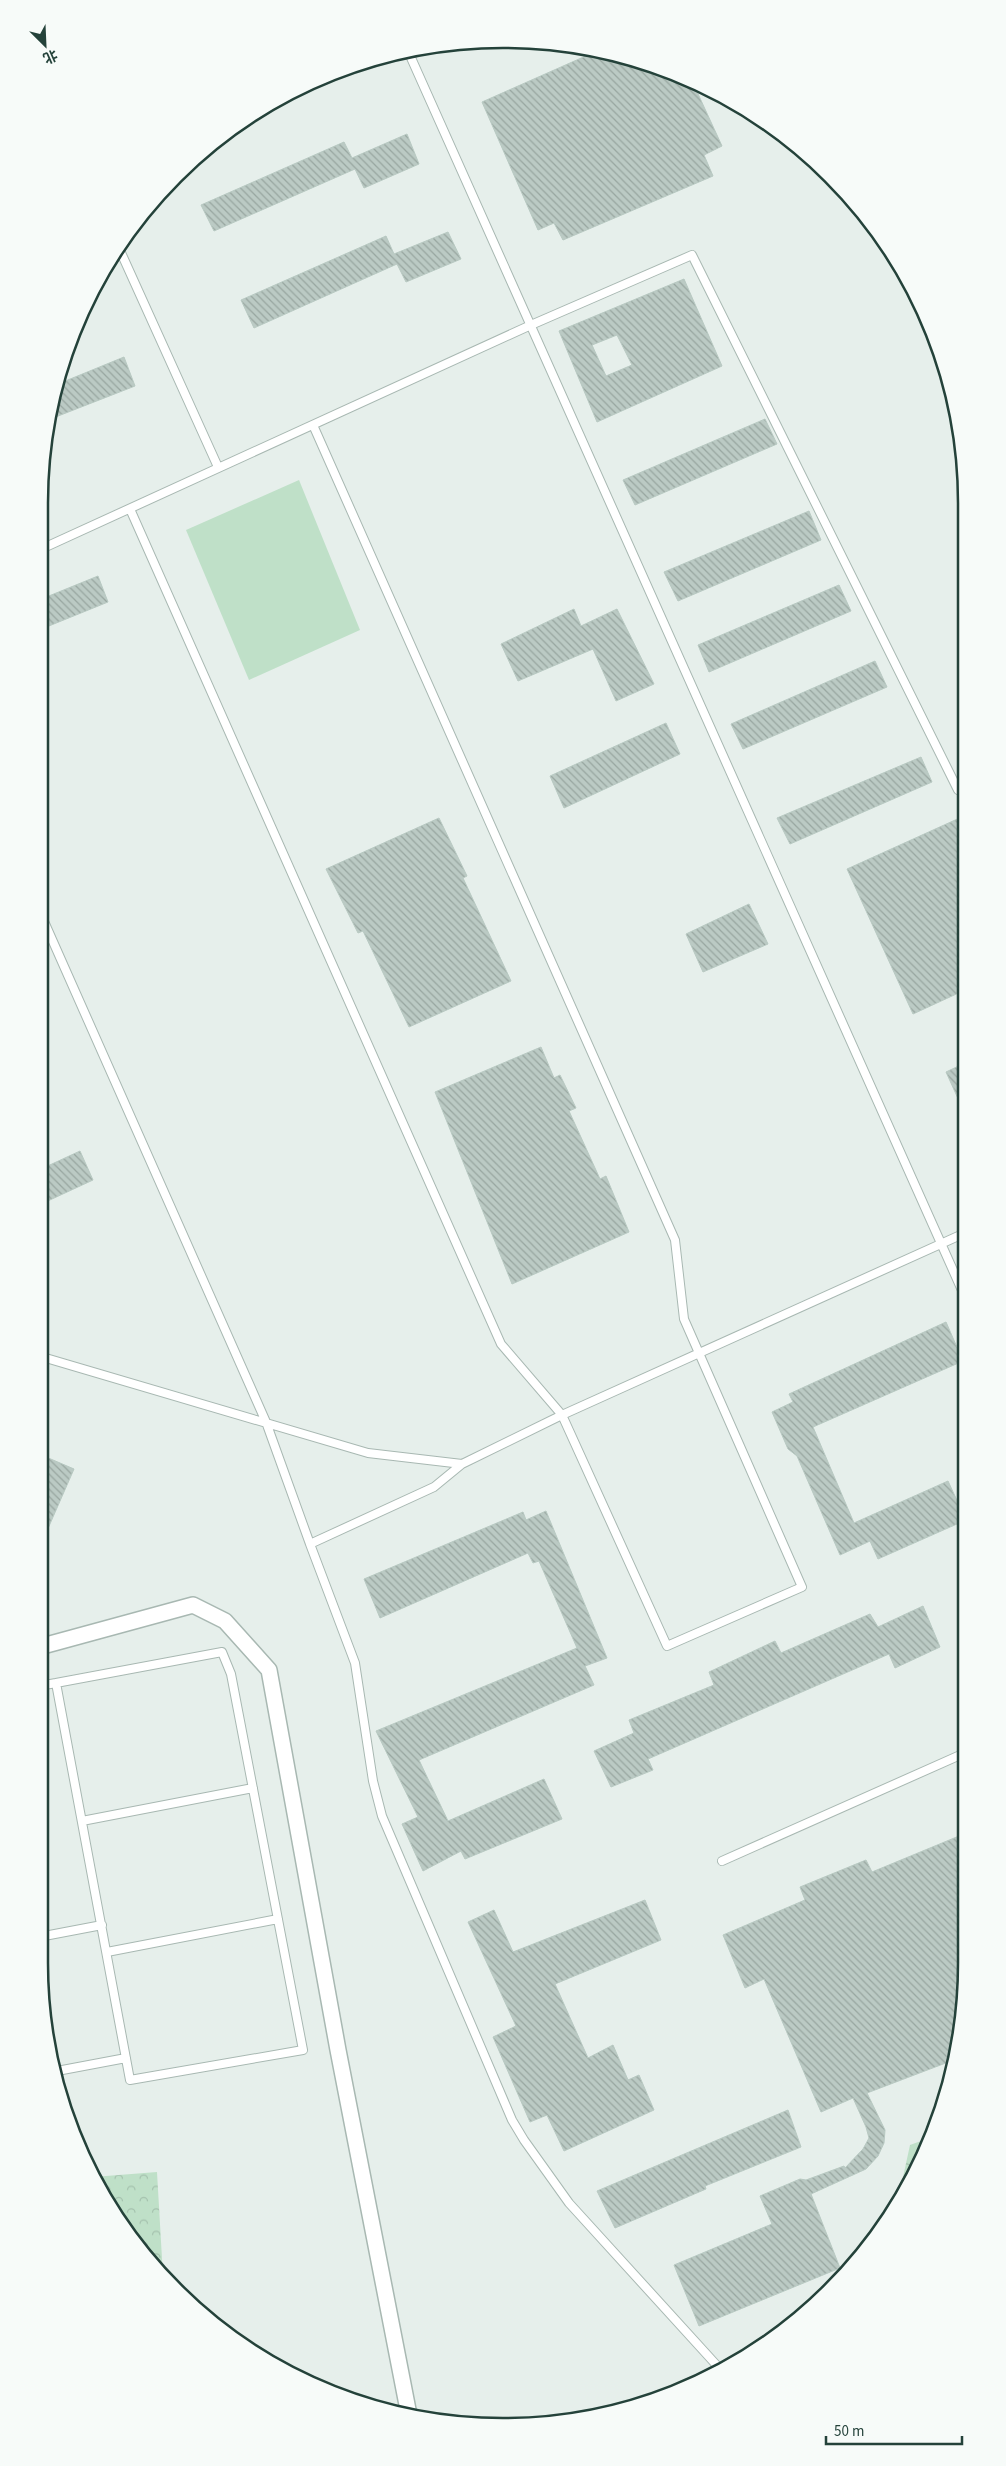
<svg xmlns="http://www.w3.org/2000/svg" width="1006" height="2466" font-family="'Source Sans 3','Noto Sans SC',sans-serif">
<defs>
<pattern id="forest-crowns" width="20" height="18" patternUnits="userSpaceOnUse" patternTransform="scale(1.25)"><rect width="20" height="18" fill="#bfe0c8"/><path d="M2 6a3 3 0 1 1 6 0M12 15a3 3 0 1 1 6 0" fill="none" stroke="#a4c1ad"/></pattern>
<pattern id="building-back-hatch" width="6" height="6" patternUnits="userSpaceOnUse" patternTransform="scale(1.25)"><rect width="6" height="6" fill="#bbcac4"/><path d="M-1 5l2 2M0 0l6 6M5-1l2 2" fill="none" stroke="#98a6a0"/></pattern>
</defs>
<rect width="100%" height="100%" fill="#e6efeb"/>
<path fill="#bfe0c8" d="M299 480 360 630 249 680 186 530Z"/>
<path fill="url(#forest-crowns)" d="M929 2138 900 2191 910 2145Z
M157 2172 163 2276 154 2269 101 2195 93 2177Z"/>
<path fill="url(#building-back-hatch)" stroke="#b8c9c2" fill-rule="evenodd" d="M597 51 652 63 693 83 722 146 704 155 713 176 563 240 554 223 538 230 482 102Z
M407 134 419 164 364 188 355 169 214 231 201 205 344 142 352 158Z
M448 232 461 259 406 282 397 264 254 328 241 300 386 236 394 254Z
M684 279 722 366 597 422 559 331ZM617 335 632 365 606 376 592 345Z
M124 357 135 386 53 418 58 384Z
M765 419 777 444 635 505 623 480Z
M809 511 821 540 678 601 664 572Z
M98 576 108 602 39 630V600Z
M839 585 851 611 709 672 698 645Z
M574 609 581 626 617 609 654 684 616 701 593 649 518 681 501 644Z
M875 661 887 687 743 749 731 724Z
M666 723 680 754 564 808 550 776Z
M921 757 932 782 790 844 777 818Z
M964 816 965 990 913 1014 847 869Z
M439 818 467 876 463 878 511 981 409 1027 363 931 358 933 326 869Z
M749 904 768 944 703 972 686 934Z
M541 1047 554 1078 560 1075 576 1108 569 1111 600 1179 606 1176 629 1232 512 1284 435 1092Z
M965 1063V1114L946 1072Z
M80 1151 93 1180 39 1205V1170Z
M946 1322 963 1361 813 1427 854 1523 948 1481 966 1520 878 1559 870 1541 840 1555 797 1456 788 1449 772 1412 793 1402 789 1394Z
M39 1454 74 1469 39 1549Z
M546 1511 607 1658 585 1666 594 1685 419 1760 448 1821 544 1779 562 1819 465 1859 461 1851 423 1871 402 1824 418 1817 376 1731 577 1648 539 1561 533 1563 528 1553 380 1618 364 1579 523 1512 526 1520Z
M923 1606 940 1647 895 1668 889 1654 648 1759 653 1770 611 1787 594 1751 634 1733 629 1720 714 1685 709 1672 775 1641 781 1653 870 1614 878 1627Z
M959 1836 967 1855V1963L951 2061 867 2093 885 2130 884 2143 878 2156 866 2169 811 2194 840 2268 699 2326 674 2265 772 2224 760 2196 800 2179 806 2180 844 2166 845 2168 863 2149 869 2138 866 2127 853 2098 821 2112 764 1979 745 1988 723 1935 805 1900 800 1887 866 1860 872 1872Z
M645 1900 661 1940 555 1984 588 2058 613 2045 628 2080 639 2075 654 2110 564 2151 547 2115 530 2122 493 2037 516 2026 468 1922 494 1910 513 1952Z
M788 2110 801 2147 705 2186 706 2189 615 2228 597 2191Z"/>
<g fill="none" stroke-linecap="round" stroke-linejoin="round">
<g stroke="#a8b8b2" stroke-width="10">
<path id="service" d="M408 51 965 1297
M118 246 218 467
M130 509 501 1344 562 1415 667 1646 802 1587 684 1319 675 1240 313 425
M39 550 531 325 692 255 958 790 964 787
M39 910 266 1422 310 1544
M39 1356 368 1453 462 1464 562 1415 965 1233
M462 1464 434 1487 310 1544 355 1663 373 1781 382 1816 512 2120 524 2140 569 2203 721 2370
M39 1686 56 1683 222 1652 231 1674 303 2050 130 2080 56 1683
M82 1821 253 1788
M722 1861 967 1752
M39 1937 102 1925
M107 1952 278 1919
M57 2071 126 2058"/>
</g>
<g stroke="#a8b8b2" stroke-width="18">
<path id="minor" d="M39 1647 193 1605 225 1621 269 1670 338 2050 409 2415"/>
</g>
<use href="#service" stroke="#fff" stroke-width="8"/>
<use href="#minor" stroke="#fff" stroke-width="15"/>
</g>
<path d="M0 0H1006V2466H0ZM503 48H503A455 455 0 0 1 958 503V1963A455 455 0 0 1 503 2418H503A455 455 0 0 1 48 1963V503A455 455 0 0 1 503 48Z" fill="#f7fbf9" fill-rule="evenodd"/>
<path fill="none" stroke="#24423a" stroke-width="2.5" d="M503 48H503A455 455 0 0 1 958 503V1963A455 455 0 0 1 503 2418H503A455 455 0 0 1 48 1963V503A455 455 0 0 1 503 48Z"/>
<g transform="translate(45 45) rotate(156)" stroke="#f7fbf9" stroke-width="4" paint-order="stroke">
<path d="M0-4L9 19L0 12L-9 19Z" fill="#24423a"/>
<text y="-8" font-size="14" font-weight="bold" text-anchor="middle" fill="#24423a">北</text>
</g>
<path d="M826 2436v8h136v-8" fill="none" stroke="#24423a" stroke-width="2.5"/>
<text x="834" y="2436" font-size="15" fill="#24423a" stroke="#f7fbf9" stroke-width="4" paint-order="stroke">50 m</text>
</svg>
